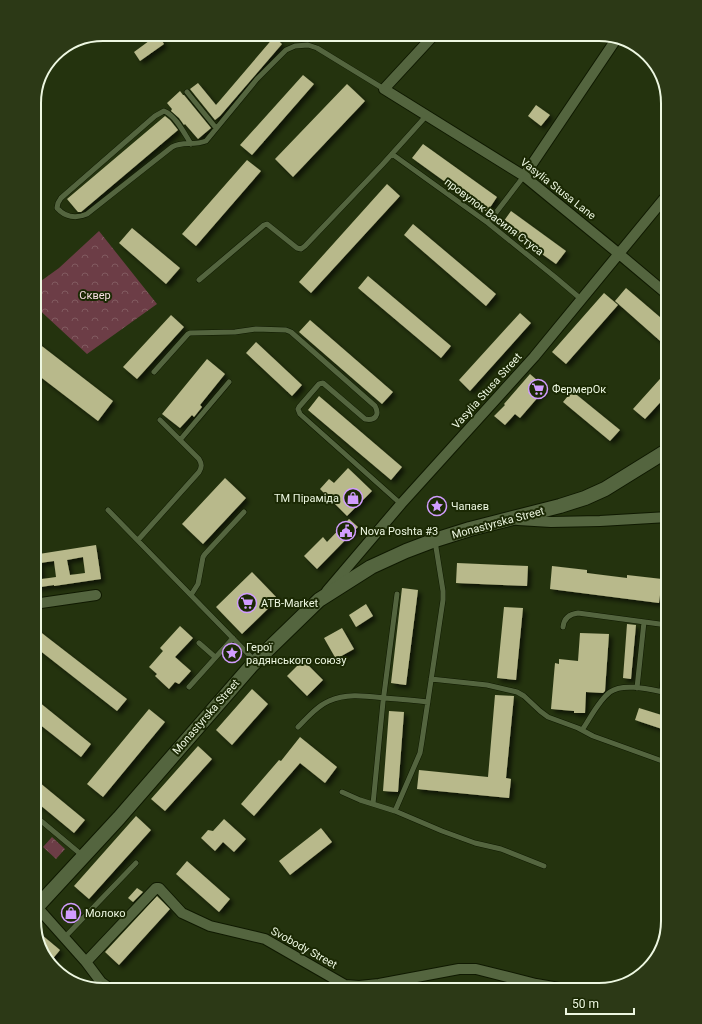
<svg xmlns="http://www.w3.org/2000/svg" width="702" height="1024" font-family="Roboto,sans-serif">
<defs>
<pattern id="park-crowns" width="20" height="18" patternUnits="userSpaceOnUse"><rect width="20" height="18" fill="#6c3d46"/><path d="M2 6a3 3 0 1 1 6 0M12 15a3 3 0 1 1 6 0" fill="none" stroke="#815a60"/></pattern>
<filter id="shadow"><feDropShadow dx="3.5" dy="3.5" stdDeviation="2" flood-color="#0009"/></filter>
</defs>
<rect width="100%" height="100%" fill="#24330e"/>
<path fill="url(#park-crowns)" d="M99 231 157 304 87 354 34 305V286L59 268Z
M52 837 65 849 56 859 43 847Z"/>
<path fill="#b8b98b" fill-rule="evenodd" filter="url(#shadow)" d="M274 37 282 44 220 116 215 120 190 89 198 83 216 105Z
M153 38H160L164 44 140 61 134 52Z
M303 75 314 84 252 155 240 145Z
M347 84 365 101 293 177 275 159Z
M180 91 183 95H184L211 128 198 139 185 124 184 125 179 118 171 111 172 109 167 103Z
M536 105 550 115 541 126 528 116Z
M165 116 170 120 178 130 81 212H78L67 199Z
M423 144 497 197 487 212 412 158Z
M247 160 261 171 196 246 182 234Z
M387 184 400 196 311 293 299 282Z
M511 211 566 251 556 264 501 225Z
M413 224 496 294 486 306 404 235Z
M132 228 180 268 166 284 119 243Z
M368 276 451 346 441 358 358 288Z
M626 288 668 324V348L615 301Z
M604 293 618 305 566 364 552 352Z
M520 313 531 323 470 391 459 380Z
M171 315 184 327 137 379 123 367Z
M310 320 393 392 382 404 299 332Z
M34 340 113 401 98 421 34 372Z
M256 342 302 385 292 396 246 353Z
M207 359 225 374 200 405 202 407 194 417 192 415 180 428 162 414Z
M668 370V394L645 419 633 409Z
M530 374 546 388 520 418 515 414 505 425 494 416 505 405 504 404Z
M572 391 620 430 610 441 563 402Z
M319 396 402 467 391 480 308 410Z
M348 468 372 491 347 516 320 489 329 479 334 483Z
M225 478 246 498 203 544 182 524Z
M349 519 358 527 317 569 304 556 323 537 327 542Z
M96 545 101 579 54 586V585L34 588V553L38 552 39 554ZM83 557 85 573 70 575 67 560ZM54 561 56 577 42 579 40 563Z
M457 563 528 566 527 586 456 583Z
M552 566 587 570V573L627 578V575L662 579 659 603 550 589Z
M252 572 278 599 242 634 216 607Z
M402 588 418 590 406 685 391 683Z
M366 604 373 616 356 627 349 615Z
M504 607 523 608 516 680 497 678Z
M627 624 636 625 631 679 623 678Z
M180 626 193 638 175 657 191 671 179 684 175 682 169 689 155 676 157 674 149 667 163 651 160 648Z
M34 627 127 699 117 711 34 646Z
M342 628 354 649 336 659 324 638Z
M580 633 609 634 605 691 603 693 586 692 585 713H574V711L551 709 555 663 559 664V659L578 661Z
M303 660 323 680 307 696 287 676Z
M252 689 268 704 232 745 216 730Z
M495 695 514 696 506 778 511 779 509 798 417 789 419 770 488 777Z
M34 698 91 744 81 757 34 720Z
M639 708 668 717V731L635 720Z
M149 709 165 722 103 797 87 784Z
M389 711 404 712 398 792 383 791Z
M300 737 337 767 325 783 300 763 254 816 241 804 279 760 281 761Z
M198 746 212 759 165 811 151 799Z
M34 778 85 820 74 833 34 800Z
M136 816 151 830 89 899 74 886Z
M224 819 246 839 234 852 223 842 215 851 201 838 208 830 213 831Z
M321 828 332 842 290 875 279 861Z
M187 861 230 899 219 912 176 874Z
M137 888 143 892 133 902 128 898Z
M157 896 170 909 119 965 105 952Z
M71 905 79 912 71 921 63 914Z
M36 930 60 950 50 962 43 955Z"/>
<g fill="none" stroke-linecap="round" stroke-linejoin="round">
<g stroke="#0f1901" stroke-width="6">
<path id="lane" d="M187 92 216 128
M191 144C184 133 176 116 164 111L155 116 61 198 58 203 57 208C65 217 76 219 87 214L172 147C183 141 193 146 206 141L257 79 286 50 295 46 308 45 317 48 384 89
M392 154 488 223 555 277 581 299
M488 223 524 176
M199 280 264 225 267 224 297 248 301 249 305 246 382 165 427 115
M154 372 188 334 190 333 235 332 256 329 286 330 291 332 375 406C380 415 375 421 365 419L323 383 319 384 299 407 298 409 300 414 401 504
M180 440 229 382
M108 510 255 661
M138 540 199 472C202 467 202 464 199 459L160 420
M191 595 198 584 203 557 205 554 244 512
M563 627C564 618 569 614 578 613L667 625
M199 643 215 657
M431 679 487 685 517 692 524 696 540 711 548 717 578 728 593 736 668 763
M189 687 233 638
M637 688 644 622
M662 692 668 620
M298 727C307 718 317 706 329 701 346 693 366 696 384 698 399 699 413 700 428 702
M582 730C590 719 598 701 610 692 624 682 652 690 668 693
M342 792 360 800 395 811 442 831 475 843 501 849 544 866
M373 804 383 702 397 594
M395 811 420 753 422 741 443 600V591L435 541
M34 815 83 856
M64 938 136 863"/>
</g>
<g stroke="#0f1901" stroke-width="12">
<path id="street" d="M433 36 384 89 524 176 618 253 668 295
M524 176 617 38
M518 520 551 522 600 521 668 517
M327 591 401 504 534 357 668 194
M34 604 96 595
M37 907 86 962 101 982 112 990
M86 962 156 888H159L182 913 210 926 265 939 345 985 359 986 379 984 459 969H476L536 984 559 988 601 990"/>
</g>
<g stroke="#0f1901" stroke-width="16">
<path id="secondary" d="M34 910 119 818 252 665 319 600 371 567 406 551 435 540 470 529 560 506 585 498 605 489 668 450"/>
</g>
<use href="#lane" stroke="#54653f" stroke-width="5"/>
<use href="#street" stroke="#54653f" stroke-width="10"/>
<use href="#secondary" stroke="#54653f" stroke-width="14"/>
</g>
<defs>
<g id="supermarket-ring" transform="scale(1)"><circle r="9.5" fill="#1b2904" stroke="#d19dfe" stroke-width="1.5"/><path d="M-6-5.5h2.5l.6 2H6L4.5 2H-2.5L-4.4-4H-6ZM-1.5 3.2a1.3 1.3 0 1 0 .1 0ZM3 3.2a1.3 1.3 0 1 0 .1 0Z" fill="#d19dfe"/></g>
<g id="shop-ring" transform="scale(1)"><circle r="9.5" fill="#1b2904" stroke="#d19dfe" stroke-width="1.5"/><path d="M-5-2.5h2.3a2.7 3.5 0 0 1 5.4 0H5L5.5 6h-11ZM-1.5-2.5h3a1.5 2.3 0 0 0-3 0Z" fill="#d19dfe"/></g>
<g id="sight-ring" transform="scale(1)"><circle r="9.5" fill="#1b2904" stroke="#d19dfe" stroke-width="1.5"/><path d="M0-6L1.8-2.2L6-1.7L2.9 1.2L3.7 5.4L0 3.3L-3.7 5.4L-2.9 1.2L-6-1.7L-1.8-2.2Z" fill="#d19dfe"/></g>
<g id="civic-ring" transform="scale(1)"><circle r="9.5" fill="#1b2904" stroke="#d19dfe" stroke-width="1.5"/><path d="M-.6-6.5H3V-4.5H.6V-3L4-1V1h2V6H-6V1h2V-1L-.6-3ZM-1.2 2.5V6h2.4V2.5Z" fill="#d19dfe"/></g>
</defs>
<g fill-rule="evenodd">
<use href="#supermarket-ring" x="538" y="389"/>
<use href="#shop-ring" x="353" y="498"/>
<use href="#sight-ring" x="437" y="506"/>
<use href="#civic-ring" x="346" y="531"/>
<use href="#supermarket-ring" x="247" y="603"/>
<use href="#sight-ring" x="232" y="653"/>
<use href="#shop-ring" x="71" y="913"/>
</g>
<g text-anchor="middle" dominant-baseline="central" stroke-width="4" stroke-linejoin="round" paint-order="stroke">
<g font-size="11" fill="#edf7e1" stroke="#1b2904">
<text transform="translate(558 189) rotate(38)">Vasylia Stusa Lane</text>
<text transform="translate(494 217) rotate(37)">провулок Василя Стуса</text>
<text transform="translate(487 391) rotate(-48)">Vasylia Stusa Street</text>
<text transform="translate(498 523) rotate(-15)">Monastyrska Street</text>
<text transform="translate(206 717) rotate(-49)">Monastyrska Street</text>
<text transform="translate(304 948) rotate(29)">Svobody Street</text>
</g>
<g font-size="11" fill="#f6dde1" stroke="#1b2904">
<text x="95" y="295">Сквер</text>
</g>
<g font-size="11" fill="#edf7e1" stroke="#1b2904" text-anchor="start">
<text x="552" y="389">ФермерОк</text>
<text x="339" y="498" text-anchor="end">ТМ Піраміда</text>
<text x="451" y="506">Чапаєв</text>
<text x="360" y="531">Nova Poshta #3</text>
<text x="261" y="603">ATB-Market</text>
<text x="246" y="647">Герої<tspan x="246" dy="13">радянського союзу</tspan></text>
<text x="85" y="913">Молоко</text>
</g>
</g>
<path d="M0 0H702V1024H0ZM103 41H599A62 62 0 0 1 661 103V921A62 62 0 0 1 599 983H103A62 62 0 0 1 41 921V103A62 62 0 0 1 103 41Z" fill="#2c3916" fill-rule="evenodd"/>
<path fill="none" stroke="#edf7e1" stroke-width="2" d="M103 41H599A62 62 0 0 1 661 103V921A62 62 0 0 1 599 983H103A62 62 0 0 1 41 921V103A62 62 0 0 1 103 41Z"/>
<path d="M566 1008v6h68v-6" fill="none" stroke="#edf7e1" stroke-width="2"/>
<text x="572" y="1008" font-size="12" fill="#edf7e1" stroke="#1b2904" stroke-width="3" paint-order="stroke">50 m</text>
</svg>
